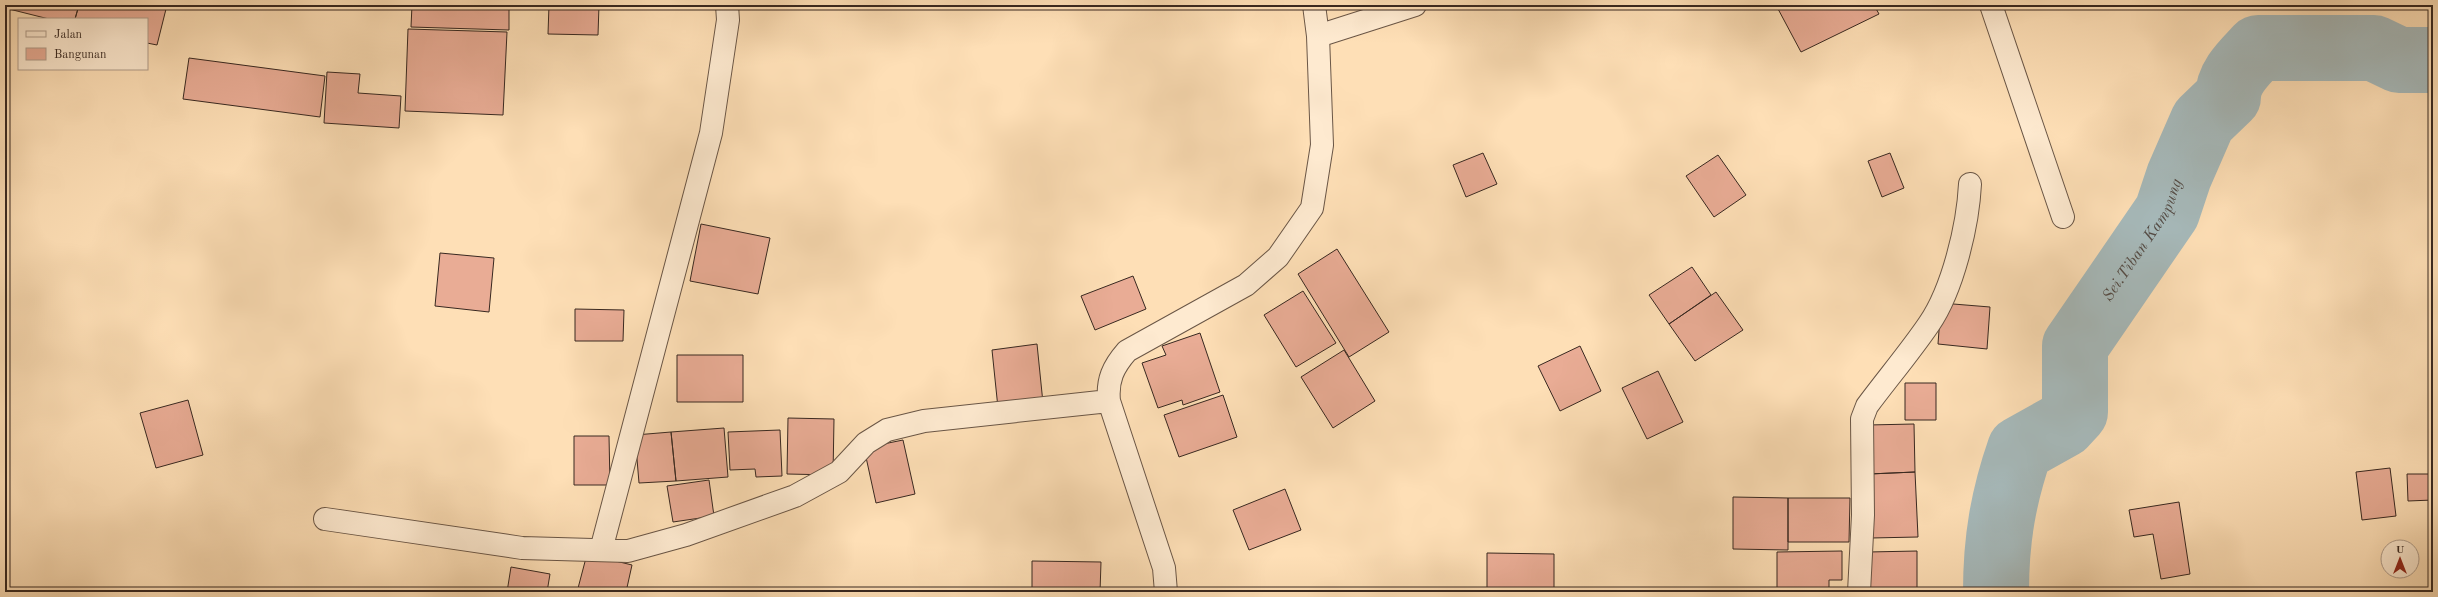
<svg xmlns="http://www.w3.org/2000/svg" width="2438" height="597" font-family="'Old Standard TT',serif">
<rect width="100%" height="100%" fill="#fedfb6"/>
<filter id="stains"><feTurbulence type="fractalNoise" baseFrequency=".005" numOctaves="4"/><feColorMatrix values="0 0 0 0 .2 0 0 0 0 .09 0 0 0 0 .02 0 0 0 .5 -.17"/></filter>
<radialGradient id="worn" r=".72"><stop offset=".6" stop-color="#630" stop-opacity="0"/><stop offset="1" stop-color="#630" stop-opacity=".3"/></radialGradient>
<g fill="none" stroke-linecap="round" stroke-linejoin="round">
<path stroke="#a6b9ba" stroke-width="66" id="s1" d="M1996 592C1996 540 2003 498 2020 449L2063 425 2075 412V346L2167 212 2179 176 2203 121 2228 97C2228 77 2245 62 2258 48H2374L2399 60H2433"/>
</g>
<path fill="#e9ac95" stroke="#382820" d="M5 5H79L75 19H49L5 8Z
M79 5H167L157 45 147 43V19H75Z
M412 5H509V30L411 27Z
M549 5H599L598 35 548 34Z
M1781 5H1874L1879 14 1801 52 1777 7Z
M408 29 507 32 503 115 405 111Z
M189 58 325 76 320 117 183 99Z
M327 72 360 74 358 93 401 96 399 128 324 123Z
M1483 153 1497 184 1466 197 1453 165Z
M1890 153 1904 188 1882 197 1868 161Z
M1718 155 1746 195 1714 217 1686 176Z
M701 224 770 238 758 294 690 281Z
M1337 249 1389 332 1349 357 1298 274Z
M440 253 494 258 489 312 435 306Z
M1692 267 1711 295 1669 324 1649 295Z
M1133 276 1146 309 1095 330 1081 296Z
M1303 291 1336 343 1296 367 1264 315Z
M1716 292 1743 330 1695 361 1669 324Z
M1941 303 1990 307 1987 349 1938 344Z
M575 309 624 310 623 341H575Z
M1200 333 1220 392 1183 405 1182 400 1158 408 1142 363 1166 355 1162 346Z
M1037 344 1043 403 998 408 992 350Z
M1580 346 1601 391 1560 411 1538 366Z
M1344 350 1375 401 1333 428 1301 377Z
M677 355H743V402H677Z
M1658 371 1683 422 1647 439 1622 388Z
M1905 383H1936V420H1905Z
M1223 395 1237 437 1179 457 1164 415Z
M188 400 203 455 156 468 140 413Z
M788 418 834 419 833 475 787 474Z
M1914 424 1915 472 1869 474 1868 425Z
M724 428 728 477 676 481 671 432Z
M780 430 782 476 756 477 755 469 730 470 728 432Z
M671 432 676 481 639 483 635 435Z
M574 436H609L610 485H574Z
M903 440 915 494 876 503 864 448Z
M2390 468 2396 516 2362 520 2356 472Z
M1915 472 1918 537 1871 538 1869 474Z
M2407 474H2433V500L2408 501Z
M709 480 714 516 673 522 667 486Z
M1285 489 1301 530 1249 550 1233 510Z
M1733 497 1788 498V550L1733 549Z
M1788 498H1850L1849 542H1788Z
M2179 502 2190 574 2161 579 2153 534 2134 537 2129 510Z
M1842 551V580H1829V592H1777V552Z
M1917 551V592H1869L1868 552Z
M1487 553 1554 554V592H1487Z
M587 554 632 565 626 592H577Z
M1032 561 1101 562 1100 592H1032Z
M511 567 550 574 547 592H507Z"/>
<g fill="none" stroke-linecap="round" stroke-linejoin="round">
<g stroke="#6a5646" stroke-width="24">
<path id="minor" d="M1991 5 2063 217
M1318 36 1415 5
M325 519 522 548 628 551 686 535 795 496 839 472 866 443 887 430 924 421 1109 401
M601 550 711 133 728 20 727 5
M1166 592 1164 568 1109 401C1107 380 1113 367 1127 351L1246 285 1278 257 1312 208 1322 145 1318 36 1314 5
M1859 592 1863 515 1862 419 1867 406C1887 379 1910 352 1929 324 1953 289 1968 225 1970 184"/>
</g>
<use href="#minor" stroke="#feead0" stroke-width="22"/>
</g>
<g text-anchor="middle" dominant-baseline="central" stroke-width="3.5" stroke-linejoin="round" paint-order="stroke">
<g font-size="16" font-style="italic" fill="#544c46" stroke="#feead0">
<text stroke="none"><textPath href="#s1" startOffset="405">Sei.Tiban Kampung</textPath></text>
</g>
</g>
<rect width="2438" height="597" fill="none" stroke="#fedfb6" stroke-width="20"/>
<rect x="6" y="6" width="2426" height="585" fill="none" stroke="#382820" stroke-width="2"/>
<rect x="10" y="10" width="2418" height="577" fill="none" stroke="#382820"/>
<rect x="18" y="18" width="130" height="52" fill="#feead0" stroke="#af9c8a"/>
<rect x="26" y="31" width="20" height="6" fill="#feead0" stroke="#af9c8a"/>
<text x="54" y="38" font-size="12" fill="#382820">Jalan</text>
<rect x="26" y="48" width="20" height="12" fill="#e9ac95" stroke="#af9c8a"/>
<text x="54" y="58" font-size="12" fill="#382820">Bangunan</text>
<g transform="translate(2400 559)"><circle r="19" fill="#feead0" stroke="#af9c8a"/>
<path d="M0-3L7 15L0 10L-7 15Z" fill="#8f2418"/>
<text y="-6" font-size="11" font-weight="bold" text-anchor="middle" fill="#382820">U</text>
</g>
<rect width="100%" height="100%" filter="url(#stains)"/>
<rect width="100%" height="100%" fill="url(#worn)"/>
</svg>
